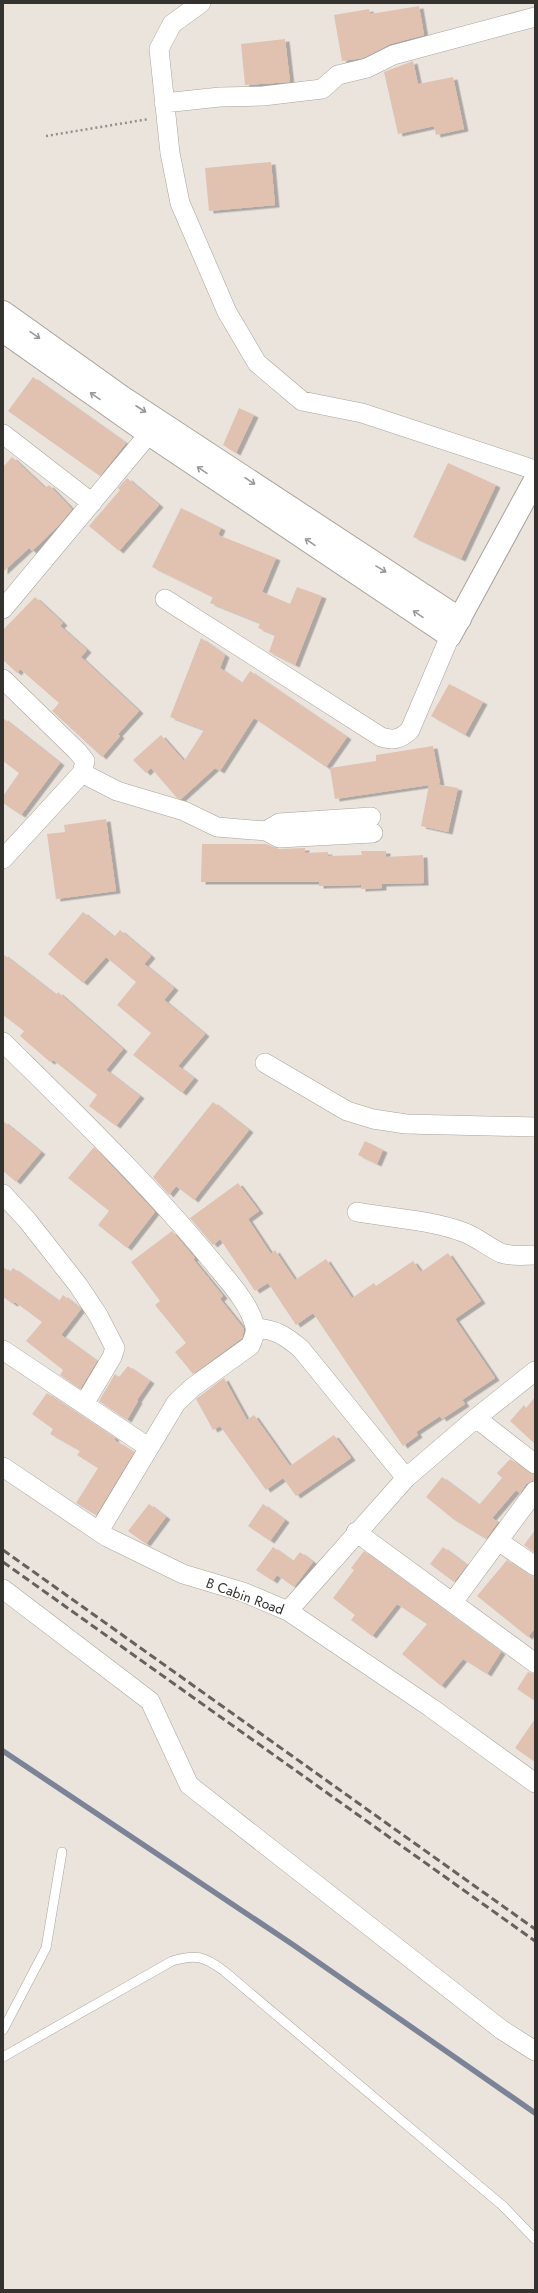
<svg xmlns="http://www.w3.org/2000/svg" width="538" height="2293" font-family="Jost,sans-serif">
<defs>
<filter id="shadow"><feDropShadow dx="4.5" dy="2.5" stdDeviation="0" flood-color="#0004"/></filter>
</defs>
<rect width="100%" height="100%" fill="#eae4dd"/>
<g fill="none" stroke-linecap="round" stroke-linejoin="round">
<path stroke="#7a8496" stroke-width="5.5" d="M3 1751 292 1944 535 2113"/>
</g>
<path fill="#e1c2b1" filter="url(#shadow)" d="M419 6 424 35 390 44 363 58 342 61 334 15 369 9 370 14Z
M285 39 290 82 245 85 241 44Z
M413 61 418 84 453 77 464 129 436 135 434 126 398 134 384 72Z
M271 162 275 205 209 211 205 168Z
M33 377 126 443 100 476 8 411Z
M239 408 254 415 236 453 223 445Z
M12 457 45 488 49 485 72 509 58 526 32 551 29 548 3 572V467Z
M448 463 496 485 461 559 413 537Z
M127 478 159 505 119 551 89 526 120 490 118 488Z
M181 508 221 528 218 535 276 558 262 592 290 604 297 587 322 596 295 665 269 652 275 635 258 628 260 623 210 603 213 597 152 567Z
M35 597 63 623 60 626 87 650 81 657 139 711 118 734 120 736 102 757 52 711 59 703 20 669 17 673 3 660V630Z
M201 638 225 655 220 668 242 683 250 671 347 737 326 767 254 718 220 771 215 768 181 799 177 798 151 768 146 773 133 760 161 735 184 761 204 730 170 717Z
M449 684 483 702 465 735 431 716Z
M3 718 60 763 21 815 3 803V796L19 773 3 761Z
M433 746 440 783 435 784 458 788 448 832 421 826 429 785 335 799 330 768 376 761V755Z
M106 819 116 891 56 899 47 834 65 832 64 825Z
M202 844H266L279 849 305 848V853L328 852V856L362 855 361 851H386V857L423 855 424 883 382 884V888L361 889V885L319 886V882H201Z
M83 912 114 937 120 930 151 956 144 964 174 988 164 1000 205 1034 178 1066 194 1078 182 1093 133 1055 151 1033 117 1005 136 982 106 957 83 983 48 954Z
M3 954 56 995 58 992 123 1049 106 1070 140 1096 116 1126 89 1106 97 1095 53 1060 50 1062 20 1036 24 1031 3 1015Z
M213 1102 249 1130 194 1200 176 1186 169 1195 153 1177Z
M3 1121 41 1152 16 1182 3 1171Z
M365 1141 383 1150 377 1164 358 1155Z
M94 1147 155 1212 127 1248 98 1225 109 1211 68 1178Z
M238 1183 259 1211 248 1219 271 1254 275 1250 295 1280 326 1259 352 1298 374 1283 376 1286 413 1261 421 1272 448 1253 481 1301 455 1319 495 1378 462 1400 465 1404 442 1419 440 1416 416 1432 418 1435 403 1446 313 1313 296 1325 268 1283 255 1291 220 1239 213 1245 190 1218Z
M172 1231 195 1258 193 1259 223 1296 220 1299 244 1329 242 1338 193 1374 175 1352 186 1343 155 1305 160 1301 131 1262Z
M3 1267 10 1272 13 1268 59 1301 63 1295 81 1309 61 1335 97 1361 80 1389 60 1375 63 1370 26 1341 42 1322 15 1302 13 1304 3 1297Z
M128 1366 150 1381 137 1400 138 1401 127 1420 99 1401 115 1374 119 1377Z
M224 1378 247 1420 254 1415 290 1466 334 1435 351 1458 296 1496 283 1478 266 1490 220 1426 213 1430 196 1399Z
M47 1393 115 1438 114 1440 134 1452 96 1515 76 1503 98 1468 77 1455 80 1451 50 1434 53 1429 32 1414Z
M535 1397V1444L510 1421 524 1405 526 1408Z
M510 1459 534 1475 535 1480 526 1484 520 1493 516 1490 492 1518 498 1522 486 1539 453 1519 426 1497 442 1477 479 1505 502 1478 497 1473Z
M149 1504 166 1517 146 1544 128 1531Z
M263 1504 285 1520 270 1541 248 1526Z
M535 1530V1553L524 1545Z
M273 1547 293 1561 300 1552 313 1562 294 1587 277 1575 273 1581 256 1570Z
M443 1547 467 1565 454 1582 430 1564Z
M364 1551 501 1652 487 1674 463 1659 441 1686 402 1654 427 1624 397 1604 372 1636 351 1620 355 1615 333 1598 354 1570 351 1568Z
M507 1560 529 1575 535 1577V1628L528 1637 477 1596Z
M528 1672 535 1674V1701L517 1689Z
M535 1719V1762L515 1748Z"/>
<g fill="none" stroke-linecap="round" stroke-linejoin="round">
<g stroke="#a9a39c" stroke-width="10">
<path id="lane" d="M3 2030 46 1948 62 1852
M3 2057 172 1961C196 1954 204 1956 224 1971L503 2206 535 2239"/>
</g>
<g stroke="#a9a39c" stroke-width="20">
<path id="street" d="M201 3 172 24 159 49 170 153 180 203 227 312 257 363 302 401 362 413 535 470
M164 103 220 97 263 96 322 89 338 75 367 68 393 55 535 17
M3 434 92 503
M165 599 381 737C393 741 401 739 410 730L450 636
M3 609 158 423
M3 679 77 751 85 761 82 773 3 859
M82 773 117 791 184 811 217 827 266 831
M371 817 279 823 266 831 279 838 373 833
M3 1042C75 1113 148 1183 212 1261 227 1280 249 1302 255 1327 256 1333 253 1340 250 1346L193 1387 176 1403 99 1531
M265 1063 347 1111 373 1119 406 1124 535 1127
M3 1194 27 1220 78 1285 98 1315 115 1348 112 1357 84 1404
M357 1212C392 1218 430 1220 463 1232 477 1237 488 1247 501 1253 512 1257 524 1255 535 1255
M255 1328C275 1329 286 1336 301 1349L406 1478
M3 1350 148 1447
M476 1418 535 1464
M3 1467 107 1537 183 1574 243 1592 288 1611 430 1707 535 1783
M356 1532 535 1663
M498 1541 535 1566
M3 1589 150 1701 189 1785 502 2030 535 2051
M453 1602 535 1491
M288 1611 406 1478 476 1418 535 1371"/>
</g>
<g stroke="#a9a39c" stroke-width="24">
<path id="secondary" d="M3 312 122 397 460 619
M3 331 149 434 450 636 535 480"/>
</g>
<path stroke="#938f8a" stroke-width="2.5" stroke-dasharray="2 3" stroke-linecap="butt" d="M46 136 149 119"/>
<use href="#lane" stroke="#fff" stroke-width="9"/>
<use href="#street" stroke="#fff" stroke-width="19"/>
<use href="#secondary" stroke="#fff" stroke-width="22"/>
<path stroke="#65615d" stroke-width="3" stroke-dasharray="8 4" stroke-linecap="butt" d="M3 1550 535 1929
M3 1562 535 1941"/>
</g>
<defs><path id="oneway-shaft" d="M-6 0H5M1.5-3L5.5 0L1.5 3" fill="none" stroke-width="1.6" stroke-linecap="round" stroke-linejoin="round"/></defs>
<g stroke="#9a9897">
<use href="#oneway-shaft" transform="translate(35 335) rotate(35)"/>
<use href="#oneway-shaft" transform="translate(95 396) rotate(-145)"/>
<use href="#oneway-shaft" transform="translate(141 409) rotate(33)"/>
<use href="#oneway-shaft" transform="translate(202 470) rotate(-146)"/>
<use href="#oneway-shaft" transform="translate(250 481) rotate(34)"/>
<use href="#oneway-shaft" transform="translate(310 542) rotate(-146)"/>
<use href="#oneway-shaft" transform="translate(381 569) rotate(32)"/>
<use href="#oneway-shaft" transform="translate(418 614) rotate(-146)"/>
</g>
<g text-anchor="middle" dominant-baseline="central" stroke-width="3" stroke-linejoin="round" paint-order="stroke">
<g font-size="14" fill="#34322f" stroke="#fff">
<text transform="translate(245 1596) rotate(20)">B Cabin Road</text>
</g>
</g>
<rect width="538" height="2293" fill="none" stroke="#34322f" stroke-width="8"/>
</svg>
